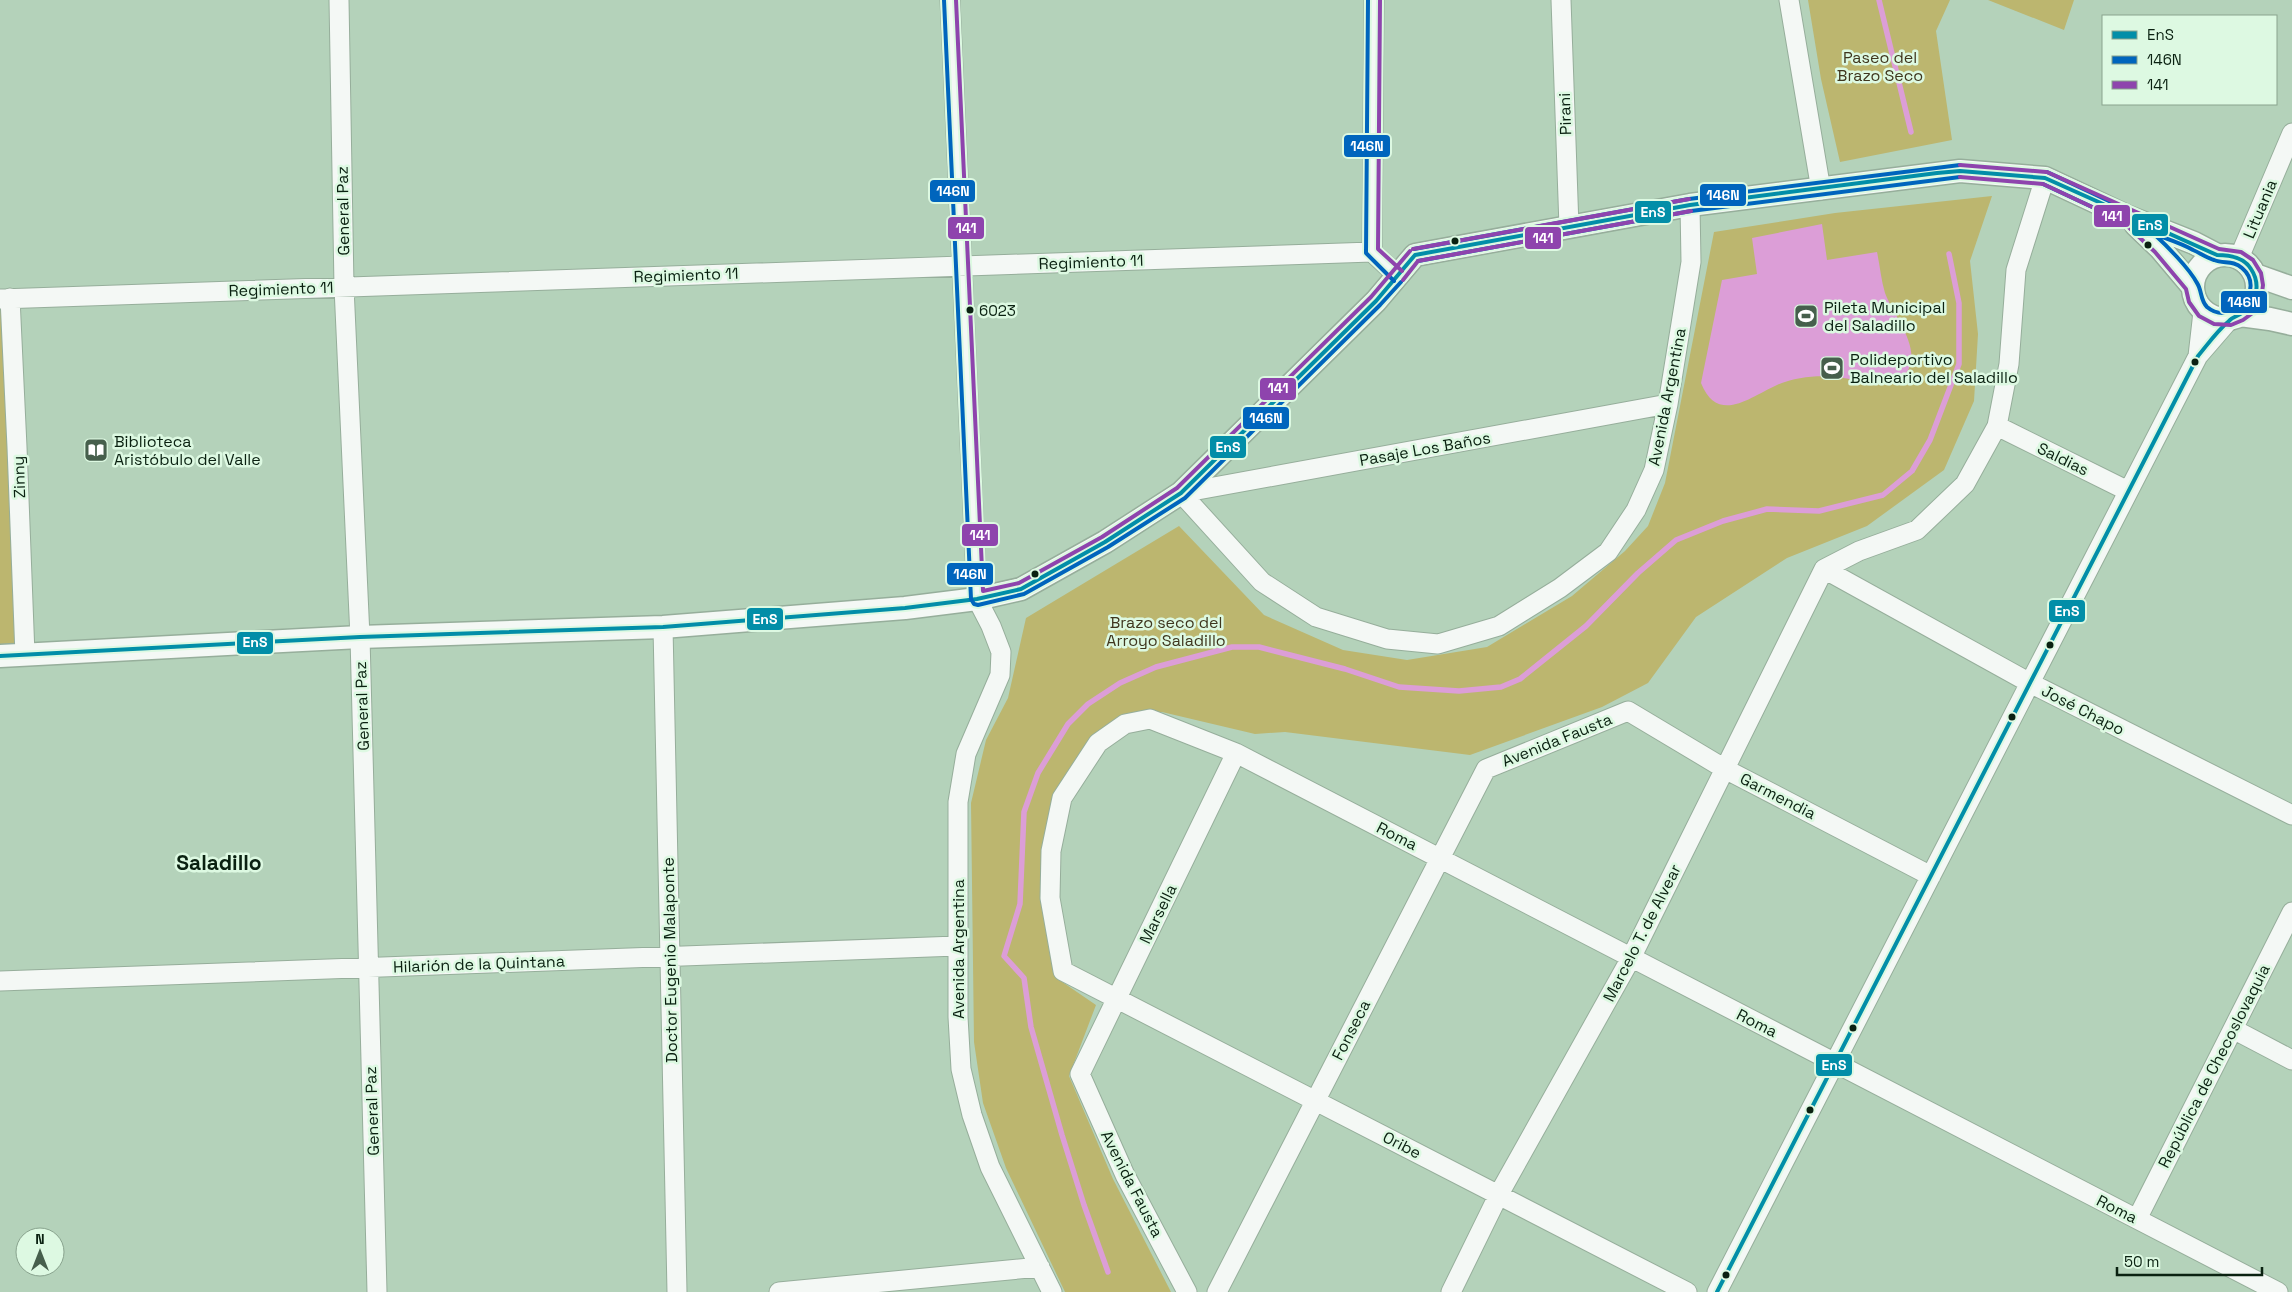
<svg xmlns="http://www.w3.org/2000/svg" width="2292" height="1292" font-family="'Space Grotesk',sans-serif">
<rect width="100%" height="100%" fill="#b4d2ba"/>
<path fill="#bcb66f" d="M1808 0H1950L1936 31 1952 140 1840 162 1821 79Z
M1988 0H2074L2064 30Z
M1992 196 1970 261 1978 334 1974 401 1944 470 1867 526 1787 558 1696 617 1648 683 1602 707 1470 755 1285 732 1255 734 1162 712 1125 717 1094 738 1053 795 1042 853 1044 899 1055 977 1096 1005 1069 1076 1113 1179 1171 1292H1065L1006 1168 983 1103 974 1042 971 803 986 740 1008 698 1026 618 1179 526 1264 615 1343 650 1407 660 1487 647 1572 596 1625 551 1648 526 1665 483 1714 232 1835 213Z
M10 298 25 655 0 656V299Z"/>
<path fill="#dc9ed7" d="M1822 224 1827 260 1877 252C1880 266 1881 280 1885 293 1893 315 1924 350 1906 373 1890 393 1857 379 1837 377 1817 375 1796 377 1777 385 1750 397 1718 425 1701 383L1722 280 1757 274 1752 238Z"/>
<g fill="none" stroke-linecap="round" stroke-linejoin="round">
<path stroke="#dc9ed7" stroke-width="5.5" d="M1879 0 1911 132
M1108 1272 1084 1205 1062 1135 1031 1027 1024 978 1004 956 1020 904 1024 812 1038 773 1068 724 1088 704 1120 683 1156 667 1232 647H1259L1345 669 1399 687 1459 691 1501 687 1520 679 1586 626 1638 573 1676 540 1723 521 1767 509 1819 511 1883 495 1912 471 1930 440 1959 364V303L1949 254"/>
<g stroke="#96ae9b" stroke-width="21">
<path id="minor" d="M339 0 344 287 360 637 377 1292
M950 0 977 599 991 626 1001 652 1000 675 966 754 958 802V1017L961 1069 972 1115 990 1167 1052 1292
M1374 0 1372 252 1398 276
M1561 0 1569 227
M1789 0 1821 190
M2239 258 2292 133
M10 298 17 447 25 655
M0 299 1372 252
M2198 356 2203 312
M1997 426 2128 491
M1181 493 1262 582 1316 617 1387 639 1438 644 1499 626 1560 588 1608 552 1636 510 1654 470 1668 404 1691 262 1690 205
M1181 493 1668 404
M1824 569 2030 683 2292 815
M1824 569 1859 551 1917 530 1965 484 1997 426 2009 364 2016 270 2045 178
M663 627 677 1292
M0 981 957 946
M2233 1029 2292 1060
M2137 1219 2292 912
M779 1292 1040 1267
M1187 1292 1125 1175 1080 1074 1236 753
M1217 1292 1486 769 1628 711 1725 769 1931 876
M1451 1292 1499 1194 1631 958 1824 569
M1687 1292 1063 971 1050 898 1051 851 1062 798 1098 743 1125 724 1150 719 1236 753 2278 1292
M1717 1292 2198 356 2230 319"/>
</g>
<g stroke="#96ae9b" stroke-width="25">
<path id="tertiary" d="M2136 225 2160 248 2192 286
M2193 287a32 32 0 1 1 64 0a32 32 0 1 1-64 0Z
M2255 275 2292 288
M2240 315 2270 319 2292 324
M0 656 360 637 663 627 905 608 977 599 1021 589 1105 542 1181 493 1376 301 1415 255 1690 205 1960 171 2045 178 2126 216 2194 243 2217 255"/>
</g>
<use href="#minor" stroke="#f4f8f5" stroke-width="19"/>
<use href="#tertiary" stroke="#f4f8f5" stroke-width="22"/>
<g stroke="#ddf9e2" stroke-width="8">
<path id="bus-1" d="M0 656 360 637 663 627 905 608 977 599 1021 589 1105 542 1181 493 1376 301 1415 255 1690 205 1937 173 1960 171 2045 178 2217 255C2230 255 2244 257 2251 269 2261 284 2257 303 2242 313 2238 316 2232 317 2229 321 2217 331 2208 344 2198 356L1717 1292"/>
</g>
<g stroke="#ddf9e2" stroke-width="8">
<path id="bus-2" d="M944 0 971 599 974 604 978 605 1024 594 1108 547 1185 498 1380 305 1401 282
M1368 0 1366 253 1394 281
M2047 172 2128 210
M2043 184 2122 221
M2154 234C2167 239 2181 243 2193 250 2200 253 2207 258 2214 260 2224 264 2233 260 2242 268 2267 289 2232 328 2207 307 2200 300 2202 290 2197 283 2189 268 2166 245 2154 234Z
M1414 249 1689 199 1960 165
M1418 261 1691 211 1960 177"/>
</g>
<g stroke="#ddf9e2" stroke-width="8">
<path id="bus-3" d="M956 0 983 591 1019 583 1102 537 1177 488 1371 297 1410 251
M1380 0 1378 249 1402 271
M1960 165 2046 172
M1960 177 2043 184 2122 221 2155 252 2186 289 2189 302 2199 316 2214 324 2231 325 2243 320 2254 312 2261 300 2263 285 2261 273 2253 260 2241 252 2219 249 2047 172
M1413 249 1689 199
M1403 280 1418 261 1691 211"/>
</g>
<use href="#bus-1" stroke="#028ea8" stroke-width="4"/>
<use href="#bus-2" stroke="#0065bd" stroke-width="4"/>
<use href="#bus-3" stroke="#8e44ad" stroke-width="4"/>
</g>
<defs>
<g id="stadium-square" transform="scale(1.25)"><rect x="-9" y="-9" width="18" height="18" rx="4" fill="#465f4c" stroke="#ddf9e2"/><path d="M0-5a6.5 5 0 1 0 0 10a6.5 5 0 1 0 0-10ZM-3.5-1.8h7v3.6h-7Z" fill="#fff"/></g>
<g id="library-square" transform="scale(1.25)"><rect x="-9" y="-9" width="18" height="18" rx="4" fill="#465f4c" stroke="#ddf9e2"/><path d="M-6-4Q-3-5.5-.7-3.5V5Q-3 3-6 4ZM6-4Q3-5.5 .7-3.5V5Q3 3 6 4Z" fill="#fff"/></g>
</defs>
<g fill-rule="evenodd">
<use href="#stadium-square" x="1806" y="316"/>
<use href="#stadium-square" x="1832" y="368"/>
<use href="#library-square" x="96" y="450"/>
</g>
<g fill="#0a2111" stroke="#ddf9e2" stroke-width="2">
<circle cx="1455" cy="241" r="4.5"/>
<circle cx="2148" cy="245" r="4.5"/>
<circle cx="970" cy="310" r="4.5"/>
<circle cx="2195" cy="362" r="4.5"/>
<circle cx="1035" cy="574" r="4.5"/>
<circle cx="2050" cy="645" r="4.5"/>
<circle cx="2012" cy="717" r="4.5"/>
<circle cx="1853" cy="1028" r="4.5"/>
<circle cx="1810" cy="1110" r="4.5"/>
<circle cx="1726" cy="1275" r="4.5"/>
</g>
<g text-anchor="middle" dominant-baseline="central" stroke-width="5" stroke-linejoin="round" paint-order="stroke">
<g font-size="15" fill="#0a2111" stroke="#ddf9e2" text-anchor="start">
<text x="979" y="310">6023</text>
</g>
<g font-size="16" fill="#3f361e" stroke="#ddf9e2">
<text x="1880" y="57">Paseo del<tspan x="1880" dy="18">Brazo Seco</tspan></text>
<text x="1166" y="622">Brazo seco del<tspan x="1166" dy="18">Arroyo Saladillo</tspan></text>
</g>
<g font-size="16" fill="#0a2111" stroke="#ddf9e2">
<text transform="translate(1565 114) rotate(-92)">Pirani</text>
<text transform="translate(2260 209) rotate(-67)">Lituania</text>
<text transform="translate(343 211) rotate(-91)">General Paz</text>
<text transform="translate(1091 262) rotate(-2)">Regimiento 11</text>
<text transform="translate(686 275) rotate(-2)">Regimiento 11</text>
<text transform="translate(281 289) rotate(-2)">Regimiento 11</text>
<text transform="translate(1667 397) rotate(-79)">Avenida Argentina</text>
<text transform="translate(1425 449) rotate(-10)">Pasaje Los Baños</text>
<text transform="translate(2063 459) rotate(26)">Saldias</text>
<text transform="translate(19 477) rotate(-92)">Zinny</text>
<text transform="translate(362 706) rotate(-92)">General Paz</text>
<text transform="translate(2083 710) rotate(27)">José Chapo</text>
<text transform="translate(1557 740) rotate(-22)">Avenida Fausta</text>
<text transform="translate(1778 796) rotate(27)">Garmendia</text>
<text transform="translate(1397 836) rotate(27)">Roma</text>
<text transform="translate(1158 914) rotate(-64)">Marsella</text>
<text transform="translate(1642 933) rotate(-63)">Marcelo T. de Alvear</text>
<text transform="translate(958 949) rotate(-90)">Avenida Argentina</text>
<text transform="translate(670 960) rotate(-91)">Doctor Eugenio Malaponte</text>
<text transform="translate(479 964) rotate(-2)">Hilarión de la Quintana</text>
<text transform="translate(1757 1023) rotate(27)">Roma</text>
<text transform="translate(1351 1030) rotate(-63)">Fonseca</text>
<text transform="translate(2214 1066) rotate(-63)">República de Checoslovaquia</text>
<text transform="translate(372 1111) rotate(-92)">General Paz</text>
<text transform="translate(1402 1145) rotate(27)">Oribe</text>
<text transform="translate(1132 1184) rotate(63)">Avenida Fausta</text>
<text transform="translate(2117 1209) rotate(27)">Roma</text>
</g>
<g font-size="16" fill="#0a2111" stroke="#ddf9e2" text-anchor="start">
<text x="1824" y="307">Pileta Municipal<tspan x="1824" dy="18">del Saladillo</tspan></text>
<text x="1850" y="359">Polideportivo<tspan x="1850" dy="18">Balneario del Saladillo</tspan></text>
<text x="114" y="441">Biblioteca<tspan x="114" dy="18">Aristóbulo del Valle</tspan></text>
</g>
<g font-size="21" font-weight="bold" fill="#0a2111" stroke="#ddf9e2">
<text x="219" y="862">Saladillo</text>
</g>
</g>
<g stroke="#ddf9e2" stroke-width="2">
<rect x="1343" y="134" width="48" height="24" rx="5" fill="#0065bd"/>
<rect x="929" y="179" width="47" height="24" rx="5" fill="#0065bd"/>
<rect x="1699" y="183" width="48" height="24" rx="5" fill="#0065bd"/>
<rect x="1634" y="200" width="38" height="24" rx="5" fill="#028ea8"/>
<rect x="2093" y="204" width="38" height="24" rx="5" fill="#8e44ad"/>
<rect x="2131" y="213" width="38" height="24" rx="5" fill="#028ea8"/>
<rect x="947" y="216" width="38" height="24" rx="5" fill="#8e44ad"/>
<rect x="1524" y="226" width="38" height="24" rx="5" fill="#8e44ad"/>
<rect x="2220" y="290" width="48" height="24" rx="5" fill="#0065bd"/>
<rect x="1259" y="377" width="38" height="24" rx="5" fill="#8e44ad"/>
<rect x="1242" y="406" width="48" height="24" rx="5" fill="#0065bd"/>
<rect x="1209" y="435" width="38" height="24" rx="5" fill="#028ea8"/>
<rect x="961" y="523" width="38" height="24" rx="5" fill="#8e44ad"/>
<rect x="946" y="562" width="48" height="24" rx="5" fill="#0065bd"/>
<rect x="2048" y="599" width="38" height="24" rx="5" fill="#028ea8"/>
<rect x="746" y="607" width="38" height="24" rx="5" fill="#028ea8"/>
<rect x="236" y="631" width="38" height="24" rx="5" fill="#028ea8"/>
<rect x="1815" y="1053" width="38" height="24" rx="5" fill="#028ea8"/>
</g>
<g font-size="14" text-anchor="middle" font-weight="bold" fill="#fff">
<text x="1367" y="151">146N</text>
<text x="953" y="196">146N</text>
<text x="1723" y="200">146N</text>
<text x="1653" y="217">EnS</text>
<text x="2112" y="221">141</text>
<text x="2150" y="230">EnS</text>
<text x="966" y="233">141</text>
<text x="1543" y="243">141</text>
<text x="2244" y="307">146N</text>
<text x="1278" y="393">141</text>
<text x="1266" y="423">146N</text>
<text x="1228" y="452">EnS</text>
<text x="980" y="540">141</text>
<text x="970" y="579">146N</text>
<text x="2067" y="616">EnS</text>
<text x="765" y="624">EnS</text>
<text x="255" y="647">EnS</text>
<text x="1834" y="1070">EnS</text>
</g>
<rect x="2102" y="15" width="175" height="90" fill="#ddf9e2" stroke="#89a38e"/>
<rect x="2112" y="31" width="25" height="8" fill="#028ea8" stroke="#89a38e"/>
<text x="2147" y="40" font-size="15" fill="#0a2111">EnS</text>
<rect x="2112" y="56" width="25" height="8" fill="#0065bd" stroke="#89a38e"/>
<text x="2147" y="65" font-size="15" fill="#0a2111">146N</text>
<rect x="2112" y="81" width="25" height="8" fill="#8e44ad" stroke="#89a38e"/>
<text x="2147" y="90" font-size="15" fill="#0a2111">141</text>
<g transform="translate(40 1252)"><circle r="24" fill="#ddf9e2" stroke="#89a38e"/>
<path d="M0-4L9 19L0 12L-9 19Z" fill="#465f4c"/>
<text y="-8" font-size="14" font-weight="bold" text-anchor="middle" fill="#0a2111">N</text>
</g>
<path d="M2117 1267v8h145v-8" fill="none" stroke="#0a2111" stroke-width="2.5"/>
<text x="2124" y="1267" font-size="15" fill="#0a2111" stroke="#ddf9e2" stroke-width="4" paint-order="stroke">50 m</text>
</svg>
